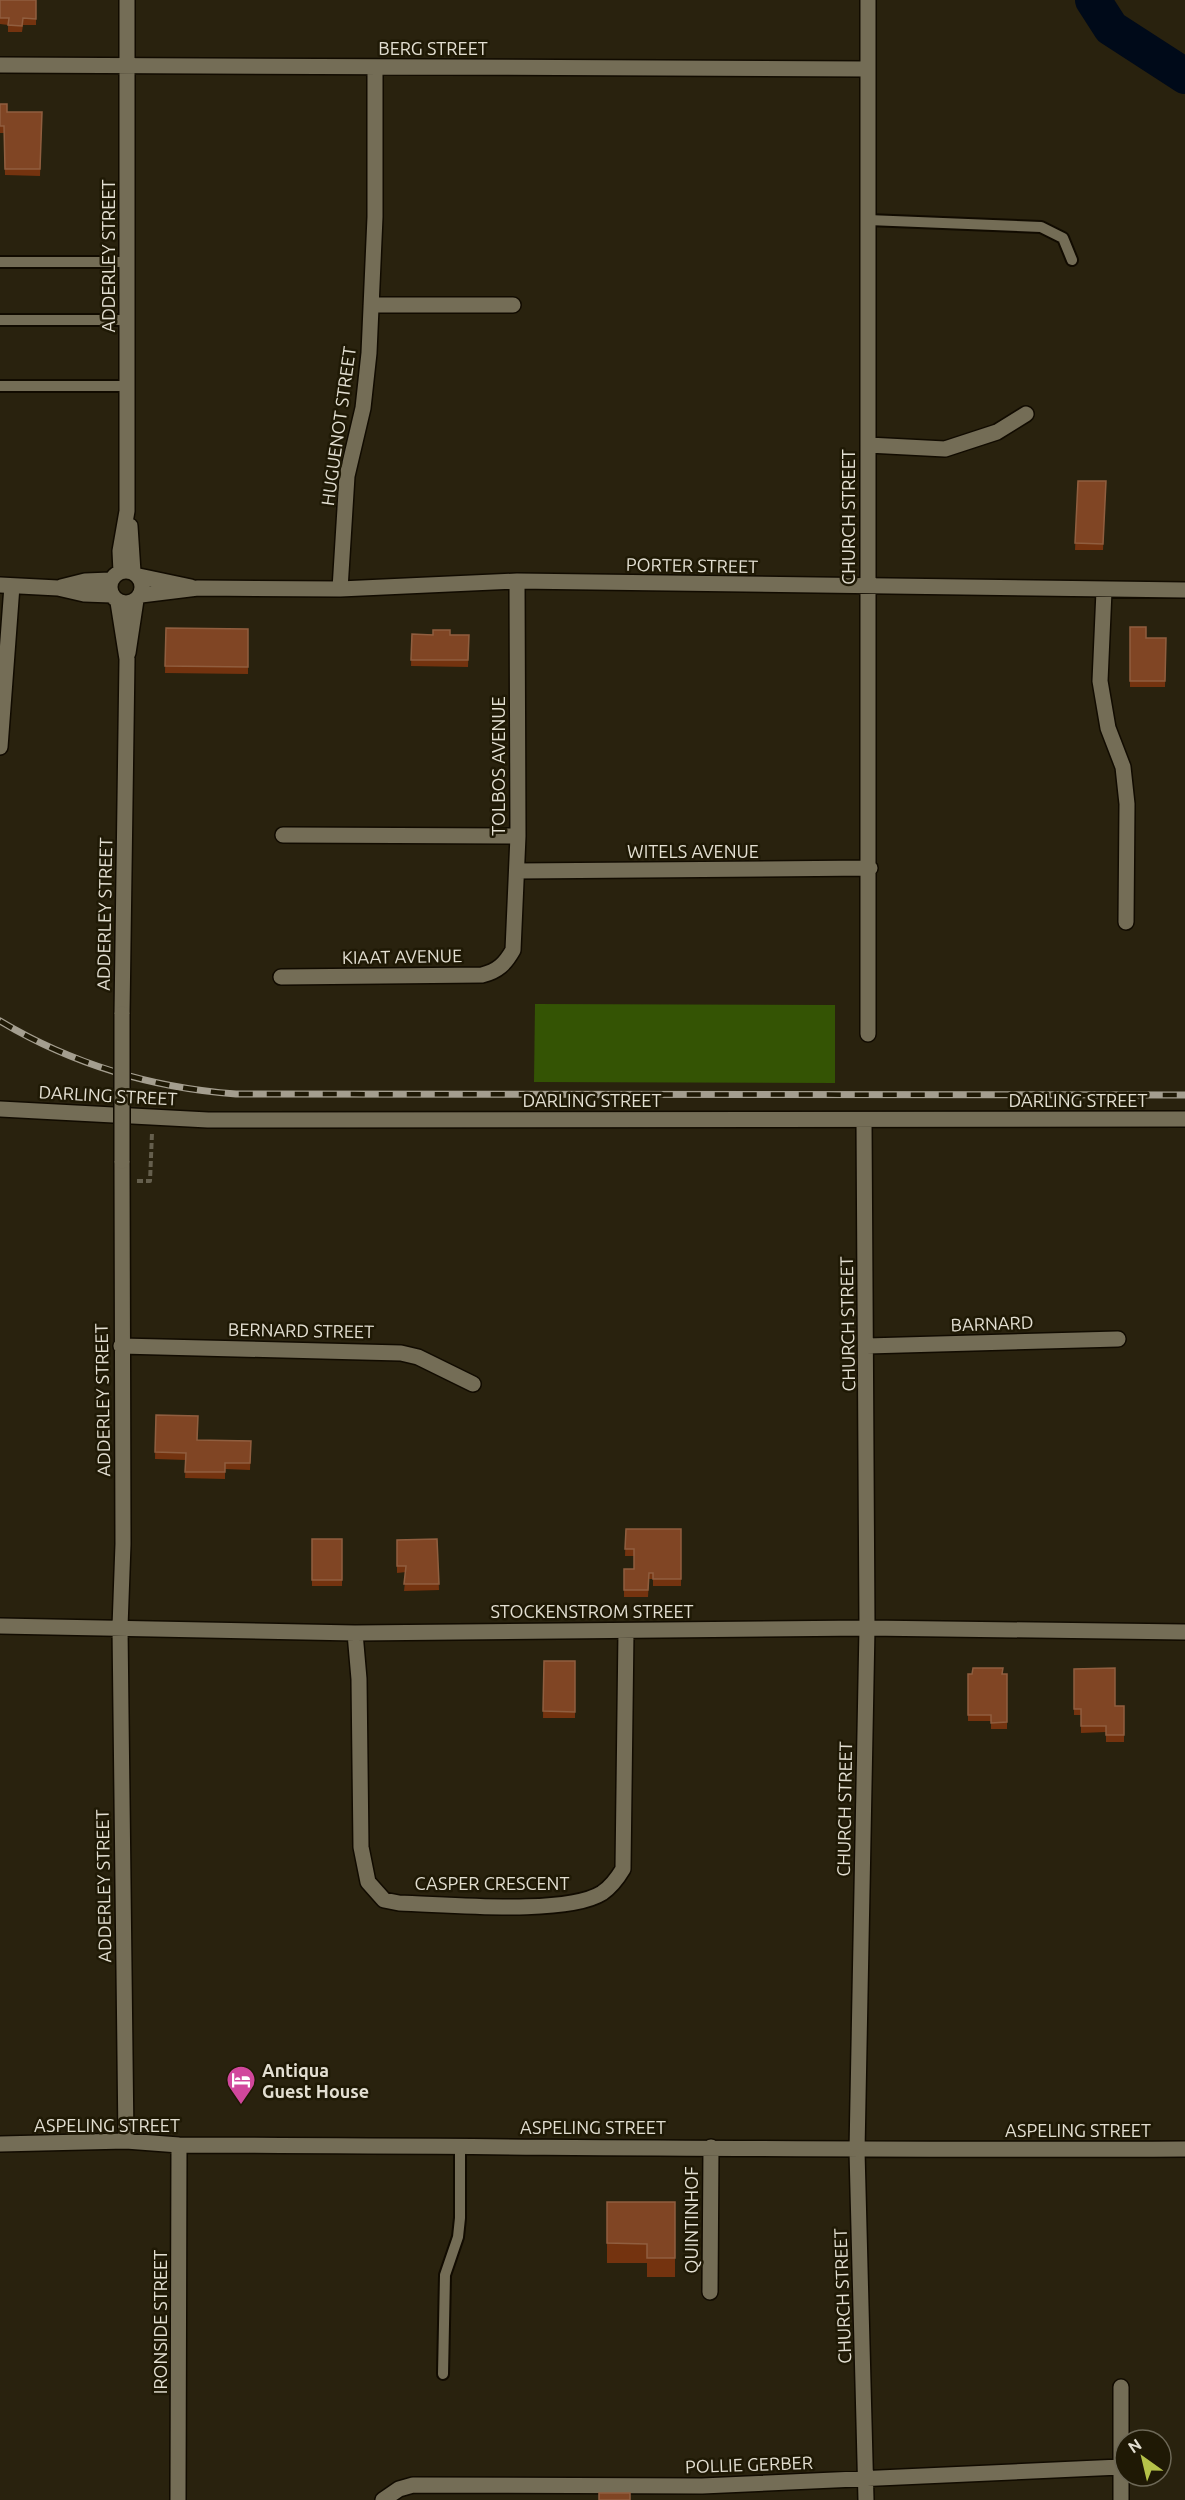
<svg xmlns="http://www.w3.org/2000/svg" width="1185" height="2500" font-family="Ubuntu,sans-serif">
<rect width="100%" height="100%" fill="#29220e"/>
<path fill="#345404" d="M535 1004 835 1005V1083L534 1082Z"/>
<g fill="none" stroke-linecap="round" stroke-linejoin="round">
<path stroke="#000a19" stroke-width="36" d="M1093 0 1111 28 1185 76"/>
<g stroke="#110b00" stroke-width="14">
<path id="service" d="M868 220 1041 227 1063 238 1072 260
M0 262H127
M0 320H127
M0 386H127
M443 2374 445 2275 458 2237 460 2218V2146"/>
</g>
<g stroke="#110b00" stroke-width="18">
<path id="minor" d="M0 65 867 69
M371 305H513
M868 445 945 449 997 432 1026 414
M130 526 133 572
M110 587a16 16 0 1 1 32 0a16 16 0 1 1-32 0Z
M121 572 120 551 127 511V0
M139 576 191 587
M0 585 58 588 84 594 112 595
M61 587 85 581 111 580
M340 589 347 476 363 408 369 353 375 217V67
M1104 591 1100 681 1108 728 1123 767 1127 804 1126 922
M141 595 198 588 340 589 517 581 1185 590
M118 602 127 659 122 1014
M128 653 136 600
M0 747 12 586
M283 835 518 836
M517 871 870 868
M281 977 482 975C498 971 505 964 513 950L518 836 517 581
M868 1034V0
M0 1109 208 1120 1185 1119
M864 1120 867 1628 857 2151 866 2500
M122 1161 123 1544 120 1627 126 2141
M121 1346 401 1353 418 1357 473 1384
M867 1346 1118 1339
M0 1626 355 1633 867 1628 1185 1632
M355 1633 359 1679 361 1847 368 1882 384 1900 399 1903C445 1904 565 1916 602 1893 611 1887 617 1879 623 1869L626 1631
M0 2144 126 2141 179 2145C514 2146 850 2151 1185 2149
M710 2292 711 2147
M178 2500 179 2145
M383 2500 399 2489 413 2485 702 2486 1120 2467
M1121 2500V2387"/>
</g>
<path stroke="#655f4d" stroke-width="4" stroke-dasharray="6 3" stroke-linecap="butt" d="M137 1181H150L152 1133"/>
<use href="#service" stroke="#746d56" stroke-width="10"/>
<use href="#minor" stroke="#746d56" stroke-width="15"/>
<g stroke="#a49e8f" stroke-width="7">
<path id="rail" d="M0 1021C72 1064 153 1088 236 1094L1185 1095"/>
</g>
<use href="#rail" stroke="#1f1905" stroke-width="4.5" stroke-dasharray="14" stroke-linecap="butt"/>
<g stroke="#110b00" stroke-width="18" stroke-linecap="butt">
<path id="minor-bridge" d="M122 1161V1014"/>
</g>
<use href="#minor-bridge" stroke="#746d56" stroke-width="15"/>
</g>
<path fill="#74330f" d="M0 0H36V25H23L22 32H8V25L0 24Z
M0 104 7 112H42L40 176 5 175 4 133H0Z
M1078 481H1106L1103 550H1075Z
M1130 627 1146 638H1166L1165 687H1130Z
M166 628 248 629V674L165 673Z
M412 634 469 635 468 667 411 666Z
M156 1415 198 1440 251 1441 250 1470 225 1469V1479L185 1478 186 1460 155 1459Z
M626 1529H681V1586H653V1579H649L648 1597H624V1569H634V1556H625Z
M312 1539H342V1586H312Z
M437 1539 439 1590 404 1591 406 1572 397 1573V1540Z
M544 1661H575V1718H543Z
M1074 1669 1115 1706H1124V1742H1106V1732L1081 1733V1715H1074Z
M968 1674H1007V1729H991V1721H968Z
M607 2202H675V2277H647V2263H607Z"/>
<path fill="#804524" stroke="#905e3f" stroke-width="1.5" d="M0 0H36V19L23 18 22 26 8 25 9 18H0Z
M0 104H7V112H42L40 169H5L4 126H0Z
M1078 481H1106L1103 544 1075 543Z
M1130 627H1146V638H1166L1165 681H1130Z
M166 628 248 629V667L165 666Z
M433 630H450V635H469L468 660H411L412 634 433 635Z
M156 1415 198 1416 197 1440 251 1441 250 1463H225V1472H185L186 1453 155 1452Z
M626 1529H681V1579H653V1573H649L648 1590H624V1569H634V1549H625Z
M312 1539H342V1580H312Z
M437 1539 439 1584H404L406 1566H397V1540Z
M544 1661H575V1712L543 1711Z
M973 1668H1003L1002 1674H1007V1722L991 1723V1715H968V1674H972Z
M1115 1668V1706H1124V1735H1106V1726H1081V1709H1074V1669Z
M607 2202H675V2258H647V2244L607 2243Z
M599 2493H630V2500H599Z"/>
<defs>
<g id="hotel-pin" transform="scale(1.5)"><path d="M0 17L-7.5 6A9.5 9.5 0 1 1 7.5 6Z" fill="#d1479c" stroke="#1f1905"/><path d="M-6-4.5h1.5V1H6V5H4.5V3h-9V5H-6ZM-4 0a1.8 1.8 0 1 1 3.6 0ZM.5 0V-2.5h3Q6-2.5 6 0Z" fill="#fff"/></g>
</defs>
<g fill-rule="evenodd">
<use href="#hotel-pin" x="241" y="2080"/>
</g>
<g text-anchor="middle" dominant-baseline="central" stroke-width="5" stroke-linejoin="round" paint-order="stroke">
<g font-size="18" fill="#e3dfd2" stroke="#1f1905">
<text x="433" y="48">BERG STREET</text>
<text transform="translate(108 256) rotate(-90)">ADDERLEY STREET</text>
<text transform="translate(338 426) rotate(-82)">HUGUENOT STREET</text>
<text transform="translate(848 517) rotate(-90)">CHURCH STREET</text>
<text transform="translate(692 565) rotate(1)">PORTER STREET</text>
<text transform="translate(498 766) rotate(-90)">TOLBOS AVENUE</text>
<text x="693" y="851">WITELS AVENUE</text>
<text transform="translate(104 914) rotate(-89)">ADDERLEY STREET</text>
<text transform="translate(402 956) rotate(-1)">KIAAT AVENUE</text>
<text transform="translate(108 1095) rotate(3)">DARLING STREET</text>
<text x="592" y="1100">DARLING STREET</text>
<text x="1078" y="1100">DARLING STREET</text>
<text transform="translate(992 1323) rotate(-2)">BARNARD</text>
<text transform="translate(847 1324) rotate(-91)">CHURCH STREET</text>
<text transform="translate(301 1330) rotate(1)">BERNARD STREET</text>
<text transform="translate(102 1400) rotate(-91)">ADDERLEY STREET</text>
<text x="592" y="1611">STOCKENSTROM STREET</text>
<text transform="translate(844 1809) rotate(-89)">CHURCH STREET</text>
<text x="492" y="1883">CASPER CRESCENT</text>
<text transform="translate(103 1886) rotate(-91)">ADDERLEY STREET</text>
<text x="107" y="2125">ASPELING STREET</text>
<text x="593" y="2127">ASPELING STREET</text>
<text x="1078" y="2130">ASPELING STREET</text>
<text transform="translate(691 2220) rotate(-90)">QUINTINHOF</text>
<text transform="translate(842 2296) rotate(-92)">CHURCH STREET</text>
<text transform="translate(160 2322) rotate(-90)">IRONSIDE STREET</text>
<text transform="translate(749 2464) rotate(-2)">POLLIE GERBER</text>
</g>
<g font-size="18" font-weight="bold" fill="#e3dfd2" stroke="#1f1905" text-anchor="start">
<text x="262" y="2070">Antiqua<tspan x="262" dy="21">Guest House</tspan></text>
</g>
</g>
<g transform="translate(1143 2458) rotate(326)"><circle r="28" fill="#1f1905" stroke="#6d6857" stroke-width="1.5"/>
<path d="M0-4.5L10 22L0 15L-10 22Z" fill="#b5c249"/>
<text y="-9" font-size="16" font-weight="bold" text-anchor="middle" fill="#e3dfd2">N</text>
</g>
</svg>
